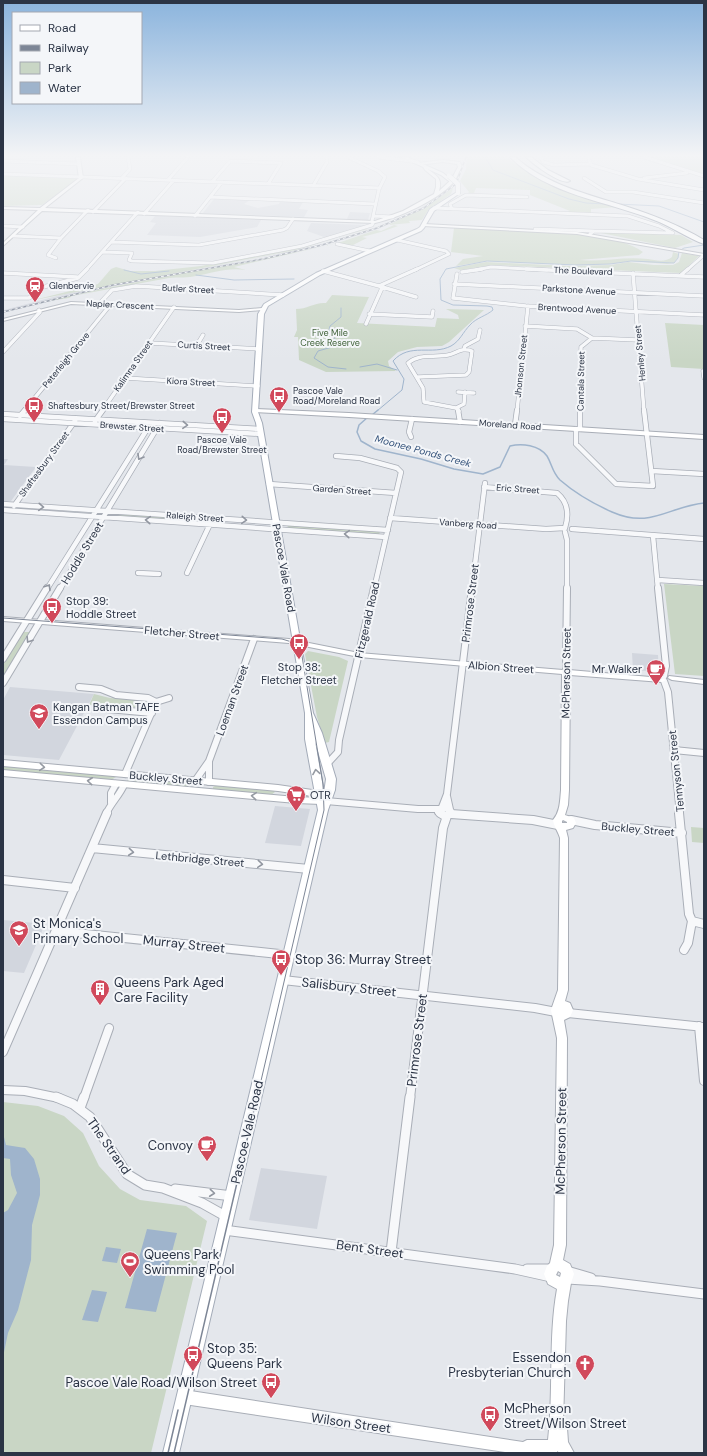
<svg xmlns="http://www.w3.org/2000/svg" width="707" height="1456" font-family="'DM Sans',sans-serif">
<rect width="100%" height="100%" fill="#e4e7ec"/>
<path fill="#d2d6de" d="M452 185 453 188 441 198 411 215 373 231 325 245 75 294 3 312 4 310 72 292 252 259 336 241 379 227 409 214 429 203Z
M214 199 250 200 244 204 258 208 279 204 280 201 303 202 299 209 308 210 304 217 203 213Z
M350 212 370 213 368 220 347 219Z
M155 216 261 220 257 227 200 237 147 235 156 223 150 222Z
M311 223 367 225 368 226 327 238 307 231Z
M3 459H8L4 465 36 467 11 501H3Z
M632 653 658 655 659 672 633 670Z
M10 687 94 694 59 760 3 755V700Z
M275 806 310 809 301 846 265 843Z
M3 920 45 924 24 973 3 971Z
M261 1168 327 1176 317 1229 249 1220Z"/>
<path fill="#c9d6c5" d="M467 157H506L532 175 555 185 618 207 591 209V213L567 212 570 211 530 195V190L476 188 474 193 467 194 469 192 460 181 466 169Z
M646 157H704V175Z
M3 174 81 177 42 205 3 206Z
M453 188 451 194 429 209 422 220 409 221 410 223 388 225 426 207Z
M394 225 398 226 381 232 362 237 367 238 351 246 337 243 234 267 246 270C228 267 212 273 196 276 189 278 177 277 169 278 136 284 104 290 72 296L69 298 43 302 111 287 291 253 338 243 376 230 381 231Z
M454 228C496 228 612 228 643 252L639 255 579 260C602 262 625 256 648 259 655 260 665 263 672 257L673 252 679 254 678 258 674 263 667 264 631 261 610 264 576 265 487 261 456 266 463 259 483 256 451 252Z
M365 229H368L296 250 34 300 98 284 111 269 116 267 130 271H155L201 266 328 241Z
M596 232 681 235 693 242 675 248Z
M682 253 699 256 681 273 493 265 460 270 454 268 486 262 568 266 611 265 628 262 654 265H673L679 262Z
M332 295 369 297 357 323 435 327 437 318 459 319 458 315 446 309 484 310 449 342 442 346 417 347 398 352 388 361 389 366 396 371 326 372 299 360 298 337H294L297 330 267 328 297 330 296 309C307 309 315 302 326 303Z
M665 323 704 325V369L671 367Z
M114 513 203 519 205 520 202 523 115 516 113 515Z
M290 525 380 531 379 535 289 529 287 527Z
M664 584 704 586V676L675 674Z
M23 632H29L30 633 3 678V665Z
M308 651 339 657 348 661 329 742 325 743 317 717 305 654Z
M94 694 110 698 148 701 152 704V706L146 708 89 705Z
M3 765 113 775 116 777 111 780 3 770Z
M132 777 187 783 188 785 184 787 130 782 127 781Z
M217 785 274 791 275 792 271 795 213 789V787Z
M691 827 704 828V843L692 842Z
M3 1102 38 1106 64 1116 83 1133 99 1166 120 1189 140 1200 186 1206 207 1221 151 1453H3Z"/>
<path fill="#9fb4cc" d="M3 1133 6 1145 25 1148 34 1159 40 1179V1195L32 1225 31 1260 18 1310 8 1333 3 1357V1213L8 1210 17 1193 11 1175 10 1159 3 1158Z
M147 1229 177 1233 156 1312 125 1308Z
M106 1247 121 1249 117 1263 102 1261Z
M92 1290 107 1292 98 1322 82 1320Z"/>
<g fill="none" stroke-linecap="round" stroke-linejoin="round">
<path stroke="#9fb4cc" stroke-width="1" d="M485 157 493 170 569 199 586 203 606 204
M617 204 659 206 704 222
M124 270 141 274 169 271
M196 275 234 280 294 279
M341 308V317L330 326 329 330 339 345 318 351 314 358 328 367 346 369
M360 367 377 364 397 370
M377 411 402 390 404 379 393 361C410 342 432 356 451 346 460 341 463 332 470 325 476 318 486 316 493 310L492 307 487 306 453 305 441 300 440 279 446 269 487 261 576 265 610 264 631 261 674 263 678 258 679 251 684 248 704 245"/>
<path stroke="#9fb4cc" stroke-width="1.5" d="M372 415 378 410
M368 417 359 425 357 432 361 441 375 449 421 459 454 469 483 474 500 467 510 446C522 443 539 445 547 456 552 464 552 472 560 480 575 493 594 504 612 512 651 529 667 507 704 503"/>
<g stroke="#a9aeb7" stroke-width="4">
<path id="street-far5" d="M348 157 378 171 385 177 379 189 372 221
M378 157 418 162
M541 157 543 162 554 165 590 164
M588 157 591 165 638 179 704 190
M644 157 704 176
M3 161 79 164
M3 174 380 188
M122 178 130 169 128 157
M584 178 606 192H633L704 203
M644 178 687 173
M168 180 188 157
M212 182 230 161 281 163 268 184
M313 186 327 162V157
M210 197 375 204
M434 208 628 216 659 226 673 233 594 231 590 234
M452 209 450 204 466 195 527 197
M93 212 126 178
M144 214 174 180
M195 216 222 182
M373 216 393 217
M3 226 23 227
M535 229 594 231
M13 236 61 238 88 210
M397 240 446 251 449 254 415 270
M111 242 199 245 283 230 287 228 293 219
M337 244 370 251
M102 252 132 253 129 260 132 261 213 263 302 246 372 225 373 223
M56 258 48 255 61 238
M86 270 138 212
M476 270 491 267 547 270
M687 270 704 255"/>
</g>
<g stroke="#a9aeb7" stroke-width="4.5">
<path id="street-far4" d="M526 269 704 277
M323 271 379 286 417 269
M462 272 482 269
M3 273 77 277
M633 273 644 411
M457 274 453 298 526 306 704 315
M681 275 688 269
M454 284 704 296
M379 286 416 297
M3 298H29L43 287 78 278 87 269
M99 304 112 290 136 286 283 295
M369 314 432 317 433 311
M366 324 382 288
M525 326 577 329 592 338 638 340
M149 343 259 349
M197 345 203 335
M464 349 465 346 478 339 480 330
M3 352 40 312 39 310
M703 371 704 378
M418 377 466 375 469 372 472 351C462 347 457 353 448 355 433 358 420 353 408 363L423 388 424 402 456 408 459 411
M125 378 258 386
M458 392 474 393
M456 408 464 404 465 392
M24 411 111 304
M102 411 174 307
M517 411 528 306
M580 411 581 347 592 338"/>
</g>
<g stroke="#a9aeb7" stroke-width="6">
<path id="street-far3" d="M458 410 460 422
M3 414 260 429
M20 416 25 410
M3 419 261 434
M95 421 103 410
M515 425 517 410
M576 429V444L616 484 653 486 644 410
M580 429V410
M411 437 409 432 412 419
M336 456 360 458 397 468 401 472 374 589
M652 471 704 474
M269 484 396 493
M484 487 557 493C568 502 569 515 565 528
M3 504 388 530
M14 506 75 421
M3 510 386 537
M390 518 546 529 564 528
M572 529 704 539
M565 532 567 540V589
M653 536 658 589
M138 573 159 574
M187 573 211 522
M658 580 704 583
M47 589 151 423
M60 589 160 423
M472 589 485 483"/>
</g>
<g stroke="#a9aeb7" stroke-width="8">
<path id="street-far2" d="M658 588 666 666 664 676
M3 659 47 588
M566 671 567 588
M664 681 668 692 680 814
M3 683 60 588
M79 687 101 689 116 695 148 698 156 702 125 774
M156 702 169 698
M108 709 152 713
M674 750 704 753
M209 761V782
M327 764 338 752 339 740 374 588
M195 781 209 761 254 639
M447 796 451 814
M326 801 418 809H439
M111 803V793L116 784
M442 807 447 794 472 588
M106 814C111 803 119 796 124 785
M442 814 438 812 441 808H448"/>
</g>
<g stroke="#a9aeb7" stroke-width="10">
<path id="street-far1" d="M440 813 445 816 451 813
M679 813 689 914 692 921
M451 814 533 820 558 825
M571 820 595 825 682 833
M92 848 309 869
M3 880 75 888
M692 921 704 924
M56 931 289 955
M684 950 688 943 692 921
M283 980 535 1008 556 1012
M568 1013 704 1027
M699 1026 704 1081
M3 1052 107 813
M3 1090 25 1091 59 1098
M84 1098 109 1028
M410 1098 443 828 447 816"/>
</g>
<g stroke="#a9aeb7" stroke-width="11">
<path id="street" d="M56 1097 73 1104 90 1117 127 1174 145 1185 163 1188 202 1203 227 1217
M80 1108 84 1097
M175 1189 232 1196
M224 1230 515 1269 551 1277
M391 1252 410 1097
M527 1269H551
M567 1271 591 1278
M567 1279 600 1281 704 1294"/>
</g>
<g stroke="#a9aeb7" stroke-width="2">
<path id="secondary" d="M76 157H80L83 178 45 208 375 221 403 211 434 194 436 187V179L425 170 422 165H424C432 175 444 175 439 191L451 180 458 167 457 164 443 162 419 165 418 163 443 160 460 162 462 167C458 172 457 179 453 183 436 201 398 218 375 223L42 211 3 246V243L38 210 3 209V207L40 208 79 178Z
M424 224 577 232 704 254V256L577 234 423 226Z
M71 302 239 310 262 308 264 309 262 310 239 312 71 304 3 321V319Z
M256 409 349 413 704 435V439L349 417 254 412V410Z
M3 617 289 639 359 653 563 670 566 669 569 670 662 678 666 680 662 682 570 675 569 790 568 805 565 815 574 818 576 823 573 828 566 830 568 838V990L565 1001 570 1003 573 1010 570 1017 564 1020 567 1038 566 1245 563 1260 570 1264 574 1274 571 1283 568 1301 566 1321 563 1423 567 1428 568 1442 574 1453H560L557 1451V1453H512L184 1404 179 1402 177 1397 179 1392 184 1390 523 1442 527 1440H548C554 1390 548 1339 557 1289L548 1284 544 1274 547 1266 550 1263 554 1245 557 1038 551 1010 558 990 560 838C558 831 554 827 553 820 560 812 560 801 561 790L562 674 359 657 289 643 3 621ZM563 820 567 822V823H562V821ZM558 1271 561 1273 560 1277 556 1275Z
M669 676 704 680V684L672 680 668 678Z
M3 760 278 785 319 791 323 794 319 797 278 791 3 766Z
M3 770 296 797 321 798 325 801 321 804 296 803 3 776Z"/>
</g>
<g stroke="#a3abb8" stroke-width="2">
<path id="primary" d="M401 157H407L443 173 453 181 450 182 441 175Z
M457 192 460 193 434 211 424 228 421 231 320 275 268 306 264 314 258 412 262 423 313 713 322 733 336 779 335 790 328 810 179 1453H163L318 810 305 739V713L256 423 252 412 258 314 264 304 316 273 417 229 420 227 430 209ZM315 741 326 779 324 793Z"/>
</g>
<g stroke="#8b94a3" stroke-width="2">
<path id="highway" d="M510 157H515C547 185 587 194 625 206 653 215 679 225 704 240V244C687 238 671 226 654 220 607 201 547 195 510 157Z
M526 157H531L548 170 570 181C562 186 533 164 526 157Z"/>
</g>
<use href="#street-far5" stroke="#f7f8fa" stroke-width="3"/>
<use href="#street-far4" stroke="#f7f8fa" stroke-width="3.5"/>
<use href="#street-far3" stroke="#f7f8fa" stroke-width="4.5"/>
<use href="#street-far2" stroke="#f7f8fa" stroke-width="6"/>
<use href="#street-far1" stroke="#f7f8fa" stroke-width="8"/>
<use href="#street" stroke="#f7f8fa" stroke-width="9"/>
<use href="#secondary" fill="#fff" fill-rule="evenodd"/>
<use href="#primary" fill="#fff" fill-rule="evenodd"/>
<use href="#highway" fill="#fff" fill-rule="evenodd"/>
<path stroke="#7d8696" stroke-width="1" d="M3 618 282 639 295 643 301 650 323 784 324 810 257 1098"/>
<path stroke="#7d8696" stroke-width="1.5" d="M168 1453 178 1410
M174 1453 257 1097"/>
<g stroke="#7d8696" stroke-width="1.5">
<path id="rail" d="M3 312 113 285 263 259 322 245 377 228 424 208 456 184 466 157"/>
</g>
<use href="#rail" stroke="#f4f6f9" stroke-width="1" stroke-dasharray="3" stroke-linecap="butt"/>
<g stroke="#a3abb8" stroke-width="5.5" stroke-linecap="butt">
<path id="primary-bridge" d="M449 176 458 184V193"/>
</g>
<use href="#primary-bridge" stroke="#fff" stroke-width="4.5"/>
</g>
<defs><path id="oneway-chevron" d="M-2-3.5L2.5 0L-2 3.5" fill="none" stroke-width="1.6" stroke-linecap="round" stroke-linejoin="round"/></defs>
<g stroke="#9196a0">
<use href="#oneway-chevron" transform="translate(185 425) rotate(3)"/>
<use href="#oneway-chevron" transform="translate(140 457) rotate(120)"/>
<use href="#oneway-chevron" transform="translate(41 507) rotate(4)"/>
<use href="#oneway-chevron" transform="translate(148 520) rotate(-176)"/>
<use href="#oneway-chevron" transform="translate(244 520) rotate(4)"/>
<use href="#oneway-chevron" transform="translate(347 534) rotate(-176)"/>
<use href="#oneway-chevron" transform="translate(48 587) rotate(-58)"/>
<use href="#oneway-chevron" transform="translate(29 640) rotate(122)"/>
<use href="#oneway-chevron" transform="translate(131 852) rotate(6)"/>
<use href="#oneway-chevron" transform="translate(260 864) rotate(5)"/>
<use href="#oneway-chevron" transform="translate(212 1193) rotate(6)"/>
</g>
<g stroke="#959aa2">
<use href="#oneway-chevron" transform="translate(42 767) rotate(5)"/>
<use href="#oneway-chevron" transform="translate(316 772) rotate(-99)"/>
<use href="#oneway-chevron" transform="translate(90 781) rotate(-174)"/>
<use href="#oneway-chevron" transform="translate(254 796) rotate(-175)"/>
</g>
<linearGradient id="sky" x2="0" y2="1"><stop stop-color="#8bb4dd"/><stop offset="0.43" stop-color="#f3f4f6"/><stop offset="1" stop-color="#f3f4f6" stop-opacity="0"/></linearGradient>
<rect width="707" height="361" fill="url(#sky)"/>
<defs>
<g id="station-pin" transform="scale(1)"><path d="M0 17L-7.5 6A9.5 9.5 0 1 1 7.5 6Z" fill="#d1495b" stroke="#f4f6f9"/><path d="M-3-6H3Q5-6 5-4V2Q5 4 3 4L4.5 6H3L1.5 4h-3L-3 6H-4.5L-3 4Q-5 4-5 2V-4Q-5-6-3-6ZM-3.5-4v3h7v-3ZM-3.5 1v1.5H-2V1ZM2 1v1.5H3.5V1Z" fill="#fff"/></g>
<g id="bus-pin" transform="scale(1)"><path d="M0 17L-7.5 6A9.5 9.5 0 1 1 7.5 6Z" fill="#d1495b" stroke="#f4f6f9"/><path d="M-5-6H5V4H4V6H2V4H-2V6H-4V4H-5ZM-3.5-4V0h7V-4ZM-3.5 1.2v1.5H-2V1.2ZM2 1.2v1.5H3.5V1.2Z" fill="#fff"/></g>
<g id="cafe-pin" transform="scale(1)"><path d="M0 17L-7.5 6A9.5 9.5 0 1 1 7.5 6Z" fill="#d1495b" stroke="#f4f6f9"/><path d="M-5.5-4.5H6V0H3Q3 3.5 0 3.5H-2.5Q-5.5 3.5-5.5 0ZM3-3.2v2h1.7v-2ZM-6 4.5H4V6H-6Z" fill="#fff"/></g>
<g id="university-pin" transform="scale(1)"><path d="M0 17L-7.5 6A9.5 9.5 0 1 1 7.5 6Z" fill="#d1495b" stroke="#f4f6f9"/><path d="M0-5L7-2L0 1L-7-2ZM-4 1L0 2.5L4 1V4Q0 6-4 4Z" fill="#fff"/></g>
<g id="supermarket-pin" transform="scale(1)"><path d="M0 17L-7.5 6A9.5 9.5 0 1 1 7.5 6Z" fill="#d1495b" stroke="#f4f6f9"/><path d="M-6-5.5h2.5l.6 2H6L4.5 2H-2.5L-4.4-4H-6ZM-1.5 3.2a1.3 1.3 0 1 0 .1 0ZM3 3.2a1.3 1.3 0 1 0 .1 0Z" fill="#fff"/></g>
<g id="school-pin" transform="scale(1)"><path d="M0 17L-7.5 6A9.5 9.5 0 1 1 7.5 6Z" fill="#d1495b" stroke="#f4f6f9"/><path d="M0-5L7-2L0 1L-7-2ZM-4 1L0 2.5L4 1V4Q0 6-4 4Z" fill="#fff"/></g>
<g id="building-pin" transform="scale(1)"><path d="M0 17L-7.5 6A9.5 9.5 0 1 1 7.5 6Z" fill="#d1495b" stroke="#f4f6f9"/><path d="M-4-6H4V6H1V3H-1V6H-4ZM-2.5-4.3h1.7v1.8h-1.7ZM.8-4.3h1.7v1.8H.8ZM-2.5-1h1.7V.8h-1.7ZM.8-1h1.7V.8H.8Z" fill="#fff"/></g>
<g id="stadium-pin" transform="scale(1)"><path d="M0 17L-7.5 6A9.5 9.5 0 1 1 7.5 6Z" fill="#d1495b" stroke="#f4f6f9"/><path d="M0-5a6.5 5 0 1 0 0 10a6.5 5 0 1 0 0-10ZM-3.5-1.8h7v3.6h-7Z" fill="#fff"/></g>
<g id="church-pin" transform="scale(1)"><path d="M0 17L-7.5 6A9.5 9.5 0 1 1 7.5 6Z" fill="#d1495b" stroke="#f4f6f9"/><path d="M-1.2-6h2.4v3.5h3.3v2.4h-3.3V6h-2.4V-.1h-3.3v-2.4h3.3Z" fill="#fff"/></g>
</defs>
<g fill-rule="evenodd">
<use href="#station-pin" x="35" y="286"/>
<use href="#bus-pin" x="279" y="396"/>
<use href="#bus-pin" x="34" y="406"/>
<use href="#bus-pin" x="222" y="417"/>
<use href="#bus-pin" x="52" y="607"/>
<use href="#bus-pin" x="299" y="643"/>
<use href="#cafe-pin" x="656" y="669"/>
<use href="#university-pin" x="39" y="713"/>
<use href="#supermarket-pin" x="296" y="795"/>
<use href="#school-pin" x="19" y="930"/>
<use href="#bus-pin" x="281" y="959"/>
<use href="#building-pin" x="100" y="989"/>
<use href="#cafe-pin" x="207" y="1145"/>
<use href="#stadium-pin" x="130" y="1261"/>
<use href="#bus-pin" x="193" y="1355"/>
<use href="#church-pin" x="585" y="1364"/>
<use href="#bus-pin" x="271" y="1382"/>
<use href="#bus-pin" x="490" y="1415"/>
</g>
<g text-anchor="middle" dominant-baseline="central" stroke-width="4" stroke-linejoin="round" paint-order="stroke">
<g font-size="9" fill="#2b3445" stroke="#f4f6f9">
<text transform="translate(583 271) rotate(2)">The Boulevard</text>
<text transform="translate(188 289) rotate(3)">Butler Street</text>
<text transform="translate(579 290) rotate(3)">Parkstone Avenue</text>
<text transform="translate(120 305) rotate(3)">Napier Crescent</text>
<text transform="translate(577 309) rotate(3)">Brentwood Avenue</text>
<text transform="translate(204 346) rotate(3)">Curtis Street</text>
<text transform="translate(640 353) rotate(-95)">Henley Street</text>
<text transform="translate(66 360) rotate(-51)">Peterleigh Grove</text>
<text transform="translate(133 366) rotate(-55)">Kalimna Street</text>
<text transform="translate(521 366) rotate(-84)">Jhonson Street</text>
<text transform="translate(581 381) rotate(-89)">Cantala Street</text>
<text transform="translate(191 382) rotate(3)">Kiora Street</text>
<text transform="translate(510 425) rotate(4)">Moreland Road</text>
<text transform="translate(132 427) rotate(4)">Brewster Street</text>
<text transform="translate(44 464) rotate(-54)">Shaftesbury Street</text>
<text transform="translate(518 489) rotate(4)">Eric Street</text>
<text transform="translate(342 490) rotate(4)">Garden Street</text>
<text transform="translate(195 517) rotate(4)">Raleigh Street</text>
<text transform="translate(468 524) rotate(4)">Vanberg Road</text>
</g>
<g font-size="9" fill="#2b3445" stroke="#f4f6f9" text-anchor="start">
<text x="49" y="286">Glenbervie</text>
<text x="293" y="391">Pascoe Vale<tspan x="293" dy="10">Road/Moreland Road</tspan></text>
<text x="48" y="406">Shaftesbury Street/Brewster Street</text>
<text x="222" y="440" text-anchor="middle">Pascoe Vale<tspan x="222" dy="10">Road/Brewster Street</tspan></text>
</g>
<g font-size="9" fill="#3f6138" stroke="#f4f6f9">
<text x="330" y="333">Five Mile<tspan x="330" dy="10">Creek Reserve</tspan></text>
</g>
<g font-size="10" font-style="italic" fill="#34527a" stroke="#f4f6f9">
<text transform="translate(423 451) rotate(15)">Moonee Ponds Creek</text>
</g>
<g font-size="11" fill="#2b3445" stroke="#f4f6f9">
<text transform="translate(82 553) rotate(-59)">Hoddle Street</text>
<text transform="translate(284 568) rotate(80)">Pascoe Vale Road</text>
<text transform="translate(470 603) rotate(-83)">Primrose Street</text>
<text transform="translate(367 620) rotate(-77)">Fitzgerald Road</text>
<text transform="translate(182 633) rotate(5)">Fletcher Street</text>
<text transform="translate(501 667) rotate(4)">Albion Street</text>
<text transform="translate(566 673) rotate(-89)">McPherson Street</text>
<text transform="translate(232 700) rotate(-70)">Loeman Street</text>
<text transform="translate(676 771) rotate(-96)">Tennyson Street</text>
<text transform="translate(166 778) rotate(5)">Buckley Street</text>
<text transform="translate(638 829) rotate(5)">Buckley Street</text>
<text transform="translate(200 859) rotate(5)">Lethbridge Street</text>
</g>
<g font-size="11" fill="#2b3445" stroke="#f4f6f9" text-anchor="start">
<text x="66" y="601">Stop 39:<tspan x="66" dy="13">Hoddle Street</tspan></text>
<text x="299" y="667" text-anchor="middle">Stop 38:<tspan x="299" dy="13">Fletcher Street</tspan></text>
<text x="642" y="669" text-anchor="end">Mr Walker</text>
<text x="53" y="707">Kangan Batman TAFE<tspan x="53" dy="13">Essendon Campus</tspan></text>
<text x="310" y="795">OTR</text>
</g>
<g font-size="13" fill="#2b3445" stroke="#f4f6f9" text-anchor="start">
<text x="33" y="923">St Monica's<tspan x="33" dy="15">Primary School</tspan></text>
<text x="295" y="959">Stop 36: Murray Street</text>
<text x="114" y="982">Queens Park Aged<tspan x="114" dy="15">Care Facility</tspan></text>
<text x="193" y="1145" text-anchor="end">Convoy</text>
<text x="144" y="1254">Queens Park<tspan x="144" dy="15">Swimming Pool</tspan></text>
<text x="207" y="1348">Stop 35:<tspan x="207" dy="15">Queens Park</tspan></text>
<text x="571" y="1357" text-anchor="end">Essendon<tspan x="571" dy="15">Presbyterian Church</tspan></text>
<text x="257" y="1382" text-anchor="end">Pascoe Vale Road/Wilson Street</text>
<text x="504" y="1408">McPherson<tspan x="504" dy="15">Street/Wilson Street</tspan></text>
</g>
<g font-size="13" fill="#2b3445" stroke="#f4f6f9">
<text transform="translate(184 944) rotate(6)">Murray Street</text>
<text transform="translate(349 987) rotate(6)">Salisbury Street</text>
<text transform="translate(417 1040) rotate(-83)">Primrose Street</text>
<text transform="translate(247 1132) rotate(-77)">Pascoe Vale Road</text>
<text transform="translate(561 1141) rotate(-89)">McPherson Street</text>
<text transform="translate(109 1146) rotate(55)">The Strand</text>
<text transform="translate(370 1249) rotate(8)">Bent Street</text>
<text transform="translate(351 1423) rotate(8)">Wilson Street</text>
</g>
</g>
<rect width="707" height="1456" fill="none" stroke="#2b3445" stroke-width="8"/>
<rect x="12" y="12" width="130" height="92" fill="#f4f6f9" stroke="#a4a8b1"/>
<rect x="20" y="25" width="20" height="6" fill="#ffffff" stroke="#a4a8b1"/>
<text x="48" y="32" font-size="12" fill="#2b3445">Road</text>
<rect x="20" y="45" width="20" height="6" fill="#7d8696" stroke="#a4a8b1"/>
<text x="48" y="52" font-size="12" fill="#2b3445">Railway</text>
<rect x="20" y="62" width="20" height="12" fill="#c9d6c5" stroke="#a4a8b1"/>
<text x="48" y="72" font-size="12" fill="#2b3445">Park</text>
<rect x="20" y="82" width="20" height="12" fill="#9fb4cc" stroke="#a4a8b1"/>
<text x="48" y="92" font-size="12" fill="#2b3445">Water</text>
</svg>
